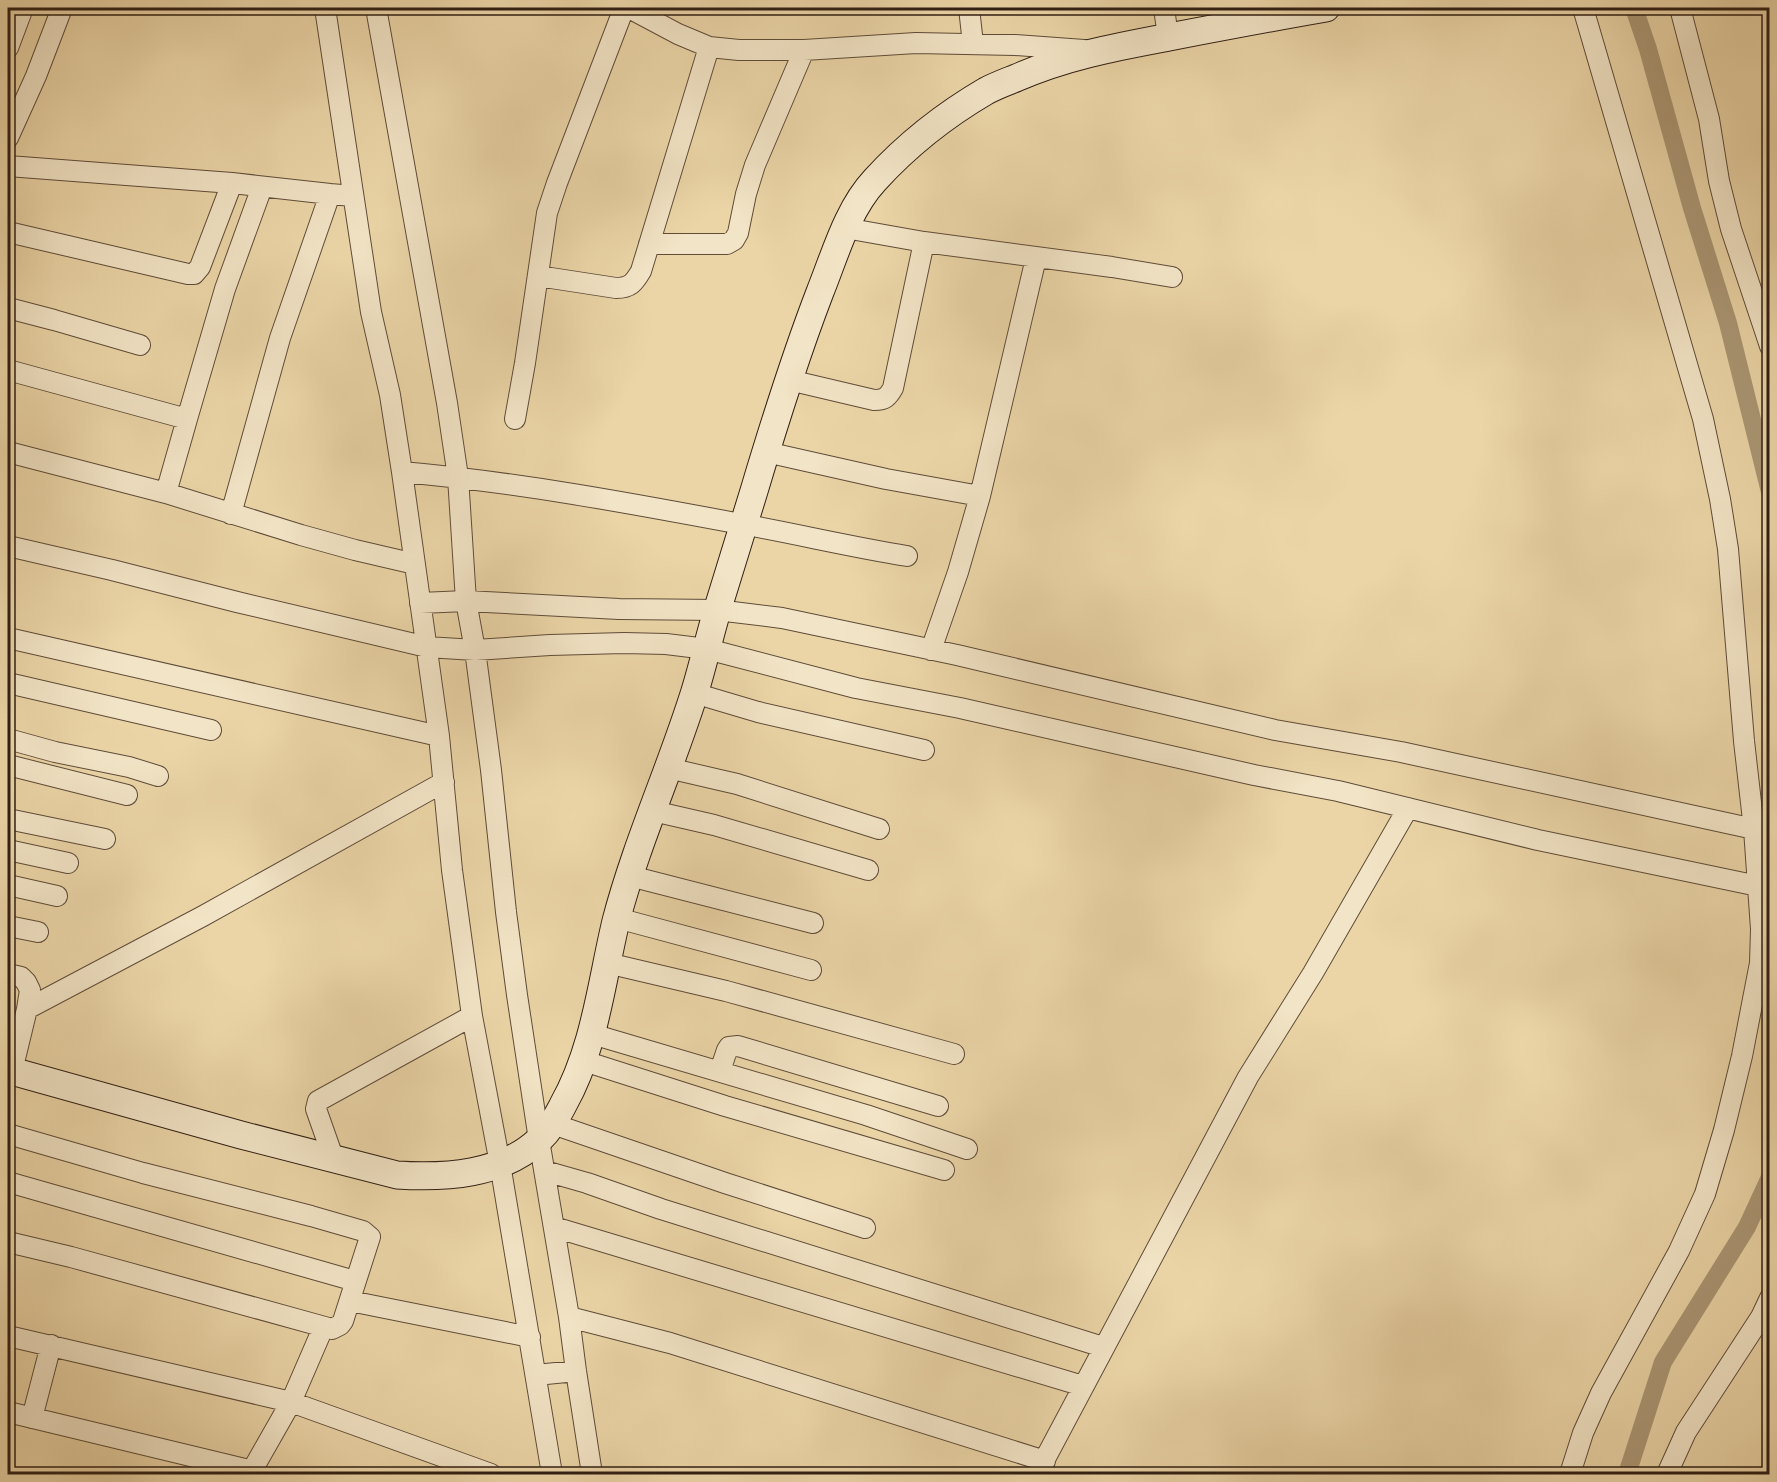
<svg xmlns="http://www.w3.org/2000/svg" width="1777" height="1482" font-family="'IM FELL French Canon',serif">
<rect width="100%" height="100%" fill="#ebd5a7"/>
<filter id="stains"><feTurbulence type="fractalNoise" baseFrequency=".00333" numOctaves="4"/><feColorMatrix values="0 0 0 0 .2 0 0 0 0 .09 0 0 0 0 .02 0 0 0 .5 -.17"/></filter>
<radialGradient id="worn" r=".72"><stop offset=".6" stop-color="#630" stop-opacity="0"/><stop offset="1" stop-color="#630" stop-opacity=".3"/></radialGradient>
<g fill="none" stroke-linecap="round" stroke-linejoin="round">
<path stroke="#ab9775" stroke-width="18" d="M1634 8 1648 49 1692 208 1728 323 1770 492
M1627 1474 1663 1362 1747 1227 1770 1177"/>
<g stroke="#5f4c39" stroke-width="22">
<path id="street" d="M325 8 371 312 390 395 402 472 439 736 452 870 472 1016 500 1164 552 1474
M376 8 447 403 458 477 466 601 475 650 491 770 506 912 517 995 539 1140 569 1317 576 1371 592 1474
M629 8 678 34 709 47 739 50H804L916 43 1015 45 1084 50
M969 8 973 44
M1164 8 1168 37
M1680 8 1709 119 1719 181 1731 229 1770 346
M8 48 23 8
M8 138 36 76 62 8
M8 166 232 183 330 194
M845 228 924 242 1112 267 1172 277
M8 232 188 274H194L200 267 232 183
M649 244H727L734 240 738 233 746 194 755 165 804 50
M538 276 616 288C630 288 634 283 641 271L709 47
M8 308 54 320 140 345
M8 370 187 419 166 493
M789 380 874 400C885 400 888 397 893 388L924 242
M187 419 225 289 262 187
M515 419 525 363 547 213 557 183 624 8
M8 452 166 493 301 535 355 550 415 564
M766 452 886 479 980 496
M402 472C516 482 629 503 741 524 797 534 851 547 907 556
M231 514 280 338 330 194 353 196
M8 546 112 570 237 602 427 647 475 650 550 645 624 643 666 644 707 649 856 688 960 708 1254 775 1338 791 1538 840 1758 886
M420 603 466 601 619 609 717 610 782 618 957 655 1275 730 1401 752 1754 829
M8 638 439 736
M931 650 958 572 980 496 1036 258
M8 683 211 730
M694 693 758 712 924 750
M8 739 55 752 129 767 158 776
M8 765 127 795
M668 768 737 784 879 829
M653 811 714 825 868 870
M8 819 105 839
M8 850 68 863
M630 876 813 923
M8 885 57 896
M617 918 811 970
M8 926 38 932
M607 963 726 991 954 1054
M8 974 21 977 26 982 30 990 27 1009 12 1071
M27 1009 203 916 444 782
M592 1034 866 1115 967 1149
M584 1061 725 1106 944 1170
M720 1071 727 1050 729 1047 738 1046 938 1106
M553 1124 725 1183 865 1228
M8 1134 143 1173 311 1216 363 1231 370 1237 343 1321 340 1325 332 1329 71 1257 8 1242
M334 1160 316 1109 318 1101 472 1016
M545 1171 587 1183 661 1209 1103 1347
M8 1182 355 1281
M554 1227 1083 1386
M350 1301 530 1337
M569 1317 670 1343 1045 1461
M8 1336 291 1402 491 1474
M536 1375 576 1371
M8 1412 253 1471
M32 1418 51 1345
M250 1474 291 1402 323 1328
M1037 1474 1248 1077 1313 973 1408 808
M1570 1474 1583 1433 1601 1393 1679 1251 1705 1194 1724 1130 1742 1056 1760 963 1761 929 1754 829 1744 741 1728 549 1720 499 1703 419 1583 8
M1667 1474 1686 1432 1761 1317 1770 1298"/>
</g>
<g stroke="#301f14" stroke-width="29">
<path id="secondary" d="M8 1070 241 1135 397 1175C445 1178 502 1175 539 1140 550 1130 556 1118 563 1105 595 1048 601 984 616 921 636 844 671 768 695 691 703 665 709 638 717 611 729 571 742 531 754 491 774 424 795 357 820 292 835 255 847 210 875 180 906 146 945 115 986 91 995 86 1006 82 1016 78 1066 56 1116 47 1169 37 1221 27 1274 17 1326 8"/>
</g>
<use href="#street" stroke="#f2e4c6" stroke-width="20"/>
<use href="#secondary" stroke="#f2e4c6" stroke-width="27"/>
</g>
<rect width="1777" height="1482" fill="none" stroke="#ebd5a7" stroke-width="30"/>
<rect x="9" y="9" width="1759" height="1464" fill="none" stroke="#301f14" stroke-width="3"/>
<rect x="15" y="15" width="1747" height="1452" fill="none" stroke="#301f14" stroke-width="1.5"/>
<rect width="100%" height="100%" filter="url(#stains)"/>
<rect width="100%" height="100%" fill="url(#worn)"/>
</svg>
